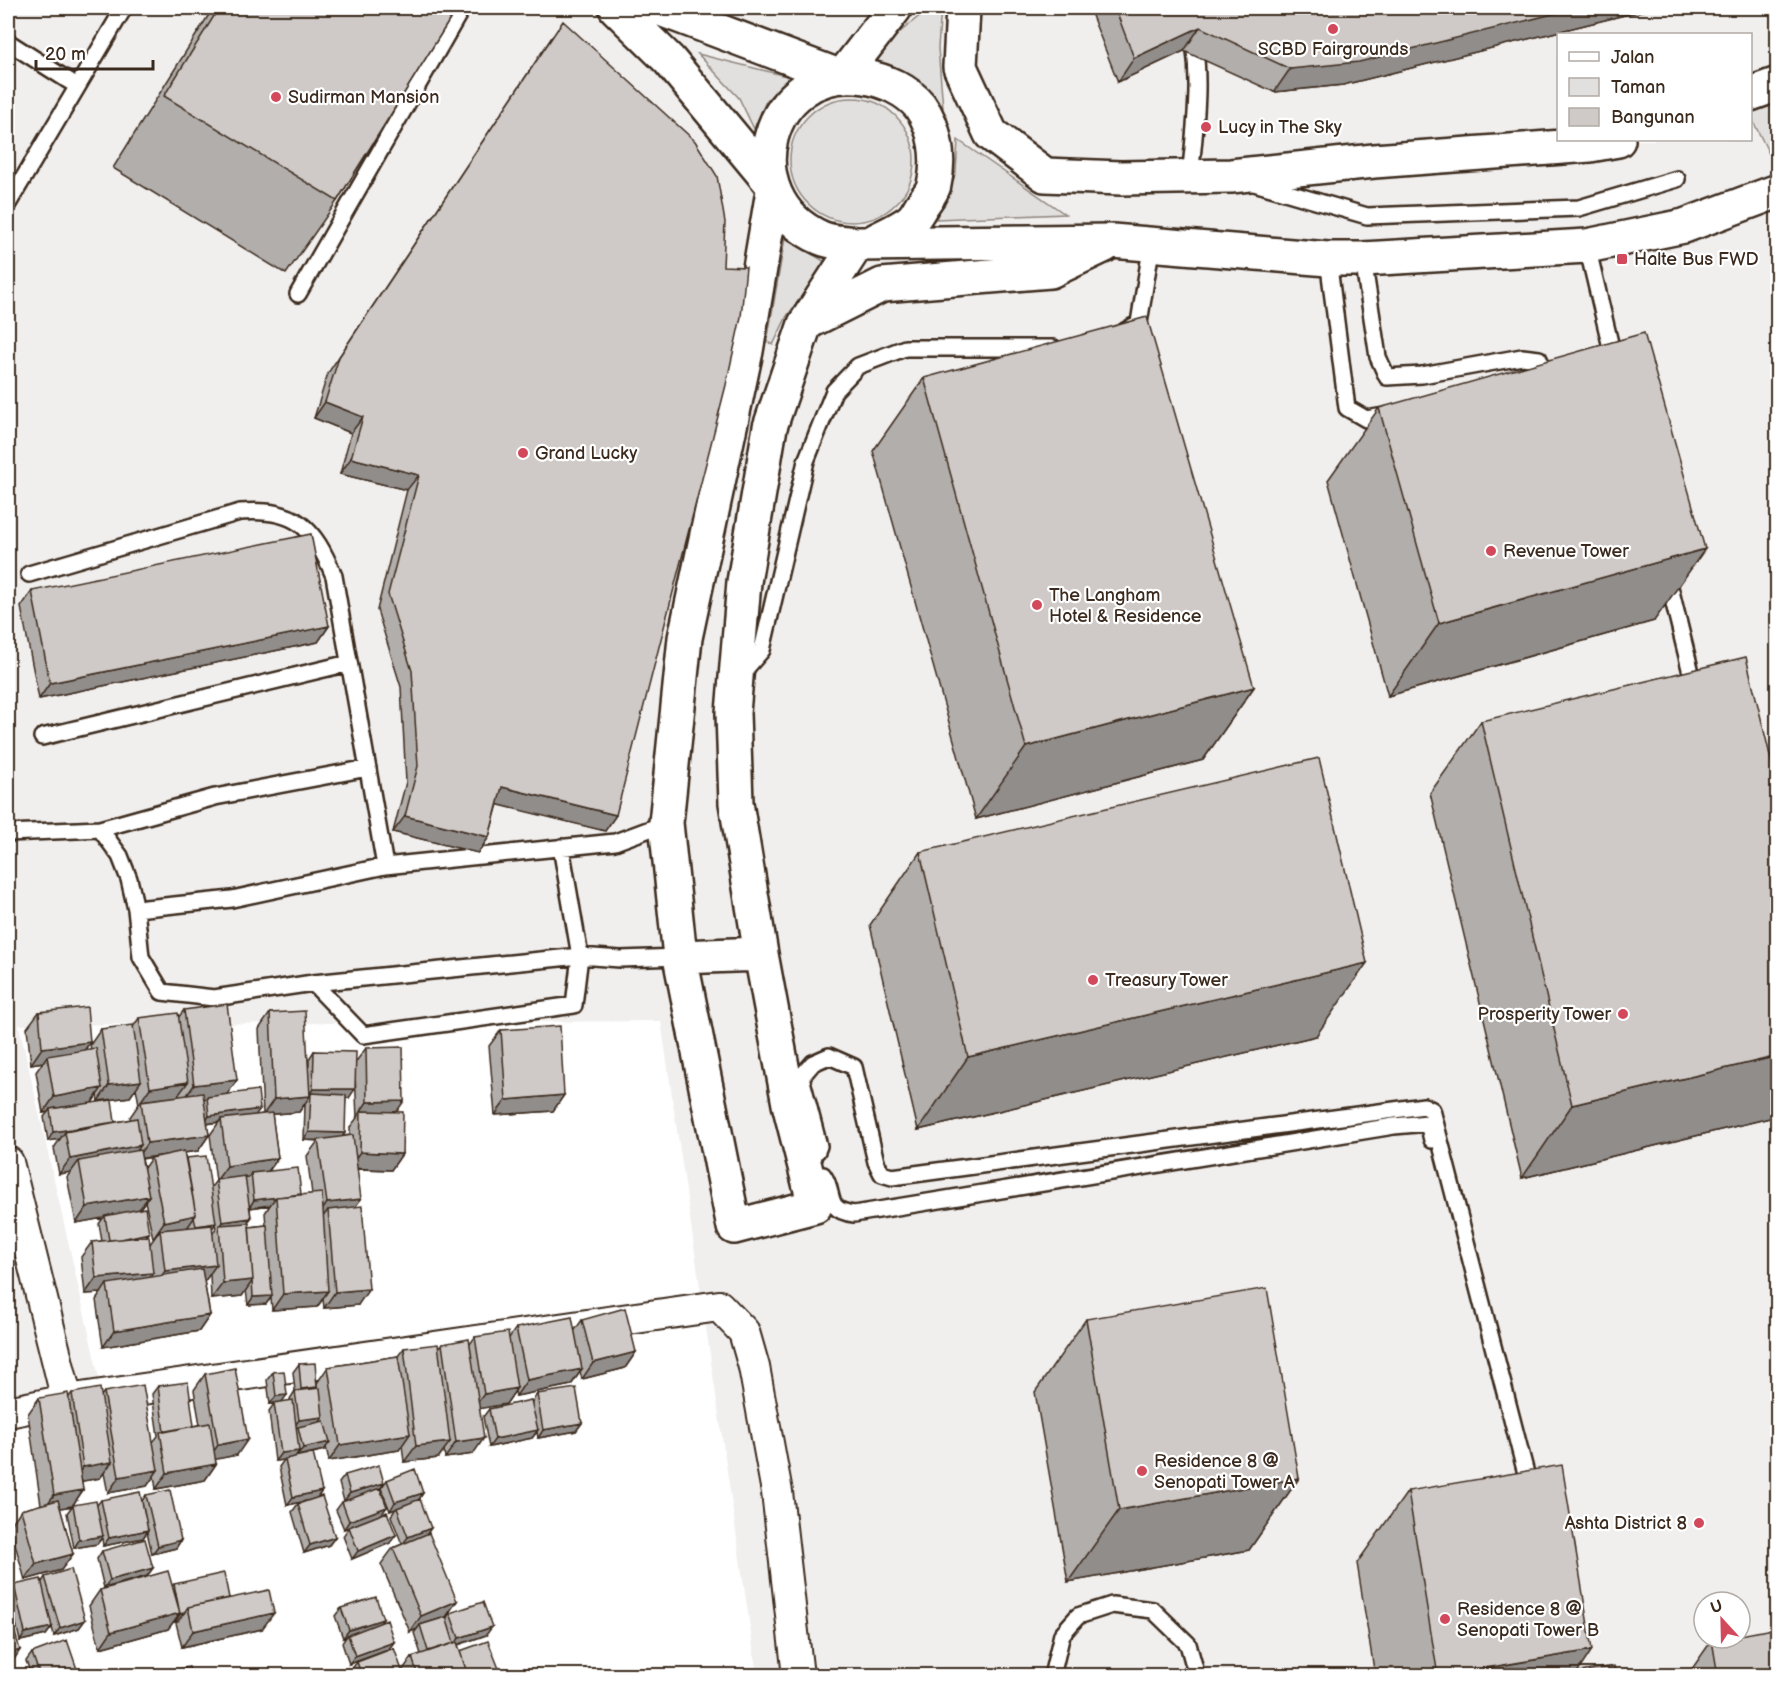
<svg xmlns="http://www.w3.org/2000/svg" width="1785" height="1683" font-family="'Balsamiq Sans',sans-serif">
<rect width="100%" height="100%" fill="#fff"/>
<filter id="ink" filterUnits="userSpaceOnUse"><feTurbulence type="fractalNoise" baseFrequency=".0167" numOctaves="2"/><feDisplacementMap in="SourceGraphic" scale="12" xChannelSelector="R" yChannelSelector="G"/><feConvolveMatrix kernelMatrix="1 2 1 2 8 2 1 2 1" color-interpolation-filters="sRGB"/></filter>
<g filter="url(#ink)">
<path fill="#f1efee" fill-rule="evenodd" d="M8 8H1777V1675H757L661 1021 19 1025 100 1382 8 1401ZM1558 34H1750V140H1558ZM1704 1602H1740V1638H1704Z"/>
<path fill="#e2e0de" stroke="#8e857e" stroke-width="1.5" d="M929 8H941L938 48 943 107 910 76 869 58Z
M698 54 790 77 766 101 754 129 739 98Z
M790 160a62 62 0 1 1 124 0a62 62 0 1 1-124 0Z
M1777 104H1778L1777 170 1750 115 1751 111Z
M958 140 1065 214 936 219 956 172Z
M785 238 827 263 787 316 773 345 767 342Z"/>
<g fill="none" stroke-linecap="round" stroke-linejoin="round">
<g stroke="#3b2a1e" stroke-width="20">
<path id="service" d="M1186 8C1204 63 1196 120 1190 177
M8 42 77 86
M1254 183 1367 216 1579 208 1677 179
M8 204 124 8
M1587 246 1614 360
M1328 259 1347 408 1366 419 1390 415
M1363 259 1378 357 1387 377 1422 375 1522 357 1539 359 1545 373 1541 380
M298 294 462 8
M1125 331 1139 323 1152 243
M29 574 240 512C296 508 313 526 334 576L385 866
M1667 575 1695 689
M742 673 762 650 806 461 834 391 858 366 905 348H1054
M42 737 349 663
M100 829 215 797 368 768
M8 833 100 829 120 856 129 879 136 909 141 957 162 992 214 998 313 983 580 956 620 959 680 957
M136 909 232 899 385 866 615 842 666 823
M313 983 363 1035 574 1005 580 956 561 847
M802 1154 817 1151 819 1146 801 1077 813 1063 829 1056 854 1067 876 1162 882 1174 892 1177 1424 1106 1432 1110 1530 1489
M808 1177 823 1175C836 1193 823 1210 854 1214L1394 1126 1428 1123 1432 1140
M1052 1676 1062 1634 1078 1616 1112 1605 1153 1610 1188 1644 1197 1676"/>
</g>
<g stroke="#3b2a1e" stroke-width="34">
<path id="minor" d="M8 1162 67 1400
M8 1412 67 1400 719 1306 744 1332 754 1367 777 1492 798 1676"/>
</g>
<g stroke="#3b2a1e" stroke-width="38">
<path id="secondary" d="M616 8 669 60 771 183
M658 8 836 75
M963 8 960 67 991 134 1045 175 1121 178 1231 176 1374 161 1590 145 1618 140
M844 74 895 8
M1750 94 1778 84
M773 191 746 351 685 638 666 823 680 957 734 1227 815 1206 789 1104 761 954 736 803 733 713 744 582 770 427 805 324 857 244
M873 242C884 236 898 230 909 222 914 219 917 213 920 208 924 201 932 193 934 185 940 159 936 128 920 106 907 90 884 80 865 77 765 62 730 198 821 238 832 243 846 242 857 244L1112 241 1328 259H1363L1587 246 1684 226 1778 191
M806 323 882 285 1050 271 1105 245
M680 957 761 954"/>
</g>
<use href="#service" stroke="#fff" stroke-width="15"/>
<use href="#minor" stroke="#fff" stroke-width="30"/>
<use href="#secondary" stroke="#fff" stroke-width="33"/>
</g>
<path fill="#b2aeab" stroke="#3b2a1e" stroke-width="1.5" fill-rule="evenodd" d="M213 8H457L337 201 286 274 113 168Z
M1089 8H1653L1343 85 1274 92 1184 51 1118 82Z
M552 37 616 815 605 831 498 804 489 837 478 853 393 832 406 782 401 687 377 610 407 490 340 474 351 433 314 418 328 373Z
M924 378 1254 687 1203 760 976 819 873 451Z
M1379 408 1654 621 1388 696 1328 480Z
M32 591 329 626 318 642 39 699 21 607Z
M1481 721 1778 1116 1522 1178 1430 793Z
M920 852 1316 1036 918 1130 870 925Z
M184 1010 227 1094 256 1115 263 1114 259 1029 270 1013 309 1065V1059L314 1051 355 1063 366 1048 396 1112 402 1154 391 1170 357 1169 355 1207 358 1305 324 1308 323 1299 317 1307 272 1310 271 1298 266 1304 248 1305 246 1290 242 1296 211 1299 210 1274 204 1281 210 1315 199 1331 103 1347 96 1300 101 1293 85 1294 81 1257 92 1242 102 1241 99 1224 103 1218 76 1223 67 1177 71 1172 59 1174 54 1148 60 1139 48 1141 44 1117 48 1112 43 1113 36 1072 43 1062 31 1064 27 1028 39 1012 90 1042 85 1050 91 1049 90 1045 101 1029 133 1027 139 1018H178ZM355 1073 357 1118 350 1127V1135L343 1136 346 1097 349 1098ZM136 1088 139 1104 130 1117V1120L115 1122 92 1103 97 1095 98 1101 130 1097ZM305 1104 304 1140 318 1141 307 1156 312 1194 300 1195 269 1171 278 1158 272 1114 299 1112ZM219 1122 210 1135 216 1181 211 1187 186 1159 184 1153 198 1151 209 1135 207 1124ZM159 1156 151 1158 144 1168 142 1159ZM145 1201 153 1238 155 1237 150 1244 147 1236 149 1233 139 1210ZM270 1205 265 1213 266 1225 249 1227 247 1223 251 1218 250 1208ZM215 1224 216 1228 213 1233 212 1229Z
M501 1030 564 1095 553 1111 495 1115 489 1046Z
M1086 1319 1299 1478 1249 1550 1068 1582 1035 1392Z
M582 1320 636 1352 625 1368 582 1379 580 1372 571 1385 516 1396 515 1391 506 1404 480 1408 473 1454 445 1458 444 1450 438 1458 404 1462 402 1445 399 1450 329 1461 326 1447 324 1450 306 1455 322 1491 317 1498 335 1537 329 1545 304 1553 292 1512 298 1504 307 1501 287 1505 279 1467 284 1460 275 1461 269 1411 274 1404H270L267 1380 273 1372 282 1402 290 1401V1399L295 1391 293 1372 299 1364 316 1388H317V1383L328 1367 398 1356 404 1348 438 1349 442 1344H470L475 1337 509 1338 516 1328 575 1330Z
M205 1374 237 1455 215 1459 216 1464 205 1480 156 1489 154 1476 147 1486 108 1493 104 1473 100 1478 82 1481 83 1490 72 1506 60 1508 73 1554 61 1570 25 1580 10 1526 21 1510 41 1505 28 1414 39 1398H68L72 1393 101 1396 104 1392 153 1442 158 1436 152 1394 158 1386 194 1426 200 1425 194 1390Z
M537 1394 582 1423 576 1431 538 1438 537 1432 532 1438 489 1447 483 1417 489 1409 532 1402Z
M345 1475 384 1483 381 1488 382 1514 390 1543 352 1559 343 1536 349 1527 357 1524 344 1529 336 1510 342 1502 344 1501 339 1483Z
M387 1480 423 1493 419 1499 428 1533 446 1619 450 1613 486 1635 458 1645 460 1651 500 1671 497 1676H353L351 1670 357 1662 402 1671 412 1657 421 1654 414 1633 417 1629 410 1632 381 1564 393 1548 402 1544 391 1516 396 1508 390 1511 381 1488Z
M1408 1491 1577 1672 1616 1676H1375L1357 1563Z
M146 1495 181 1540 176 1548 152 1554 147 1532 143 1538 103 1546 102 1538 97 1544 74 1548 67 1513 73 1505H97L101 1500 142 1501Z
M102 1551 153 1568 147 1576 104 1588 97 1559Z
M45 1577 85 1620 79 1628 54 1636 52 1627 46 1635 20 1641 9 1593 14 1585 42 1582Z
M174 1584 229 1598 262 1629 182 1647 176 1623 178 1621 175 1622 174 1621 168 1629 100 1648 89 1606 100 1590 172 1586Z
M341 1608 383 1619 380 1623 394 1642 388 1650 349 1664 342 1643 346 1637 343 1638 335 1616Z
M1712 1640 1778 1676H1687Z
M32 1653 76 1676H32L26 1661Z"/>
<path fill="#918d8b" stroke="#3b2a1e" stroke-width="1.5" d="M1577 8H1653L1343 85 1274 92 1290 69Z
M1200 27 1184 51 1118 82 1134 58Z
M325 402 363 417 351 433 314 418Z
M351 458 419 475 407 490 340 474Z
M1705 549 1654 621 1388 696 1439 623Z
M329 626 318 642 39 699 50 683Z
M1254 687 1203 760 976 819 1026 747Z
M502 787 616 815 605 831 491 803Z
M405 816 489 837 478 853 393 832Z
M1367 963 1316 1036 918 1130 968 1057Z
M90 1042 79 1058 47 1056 43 1062 31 1064 42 1048Z
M1778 1056V1116L1522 1178 1572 1105Z
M237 1080 226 1096 183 1101 194 1085Z
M141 1081 130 1097 98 1101 109 1085Z
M188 1082 177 1097 141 1101 139 1104 150 1088Z
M102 1088 91 1104 50 1109 48 1112 43 1113 54 1097Z
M313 1089H355L349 1098 310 1096 299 1112 263 1115 274 1099 308 1096Z
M564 1095 553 1111 495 1115 506 1100Z
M404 1101 393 1117 361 1111 356 1118 367 1102Z
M260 1109 254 1117 221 1119 219 1122 204 1124 209 1116Z
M115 1123 65 1132 60 1139 48 1141 53 1132Z
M309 1132 345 1133 339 1141 304 1140Z
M209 1135 198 1151 136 1159 147 1143Z
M141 1145 130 1161H79L71 1172 59 1174 70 1159Z
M360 1152 402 1154 391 1170 348 1168Z
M278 1158 266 1174 251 1173 249 1177 216 1181 227 1166Z
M301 1194 295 1202 276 1197 270 1205 249 1208 254 1200Z
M149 1196 138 1211 105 1216 103 1218 76 1223 87 1207Z
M361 1199 350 1214 328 1210 322 1218 316 1219 327 1203Z
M196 1215 185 1231 160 1230 155 1237 153 1238 164 1222Z
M251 1218 245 1226 219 1227 222 1222Z
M149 1233 144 1241H109Z
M216 1265 205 1281 154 1287 165 1271Z
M153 1273 142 1289 107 1284 101 1293 85 1294 96 1278Z
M253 1280 242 1296 211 1299 223 1283Z
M369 1289 358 1305 324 1308 335 1292Z
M328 1291 317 1307 272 1310 283 1294Z
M272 1296 266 1304 248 1305 253 1297Z
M210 1315 199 1331 103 1347 114 1331Z
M636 1352 625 1368 582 1379 593 1363Z
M582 1369 571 1385 516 1396 527 1380Z
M517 1388 506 1404 472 1410 484 1394Z
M287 1395 281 1403 270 1404 276 1396Z
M323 1417 318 1425 293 1428 299 1420Z
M582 1423 576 1431 538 1438 543 1430Z
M538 1430 532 1438 489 1447 495 1439Z
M410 1434 399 1450 329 1461 340 1445Z
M484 1438 473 1454 445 1458 456 1442Z
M248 1439 237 1455 207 1461 218 1445Z
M330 1442 324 1450 297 1456 303 1448Z
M450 1442 438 1458 404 1462 416 1446Z
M299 1451 294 1459 275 1461 281 1453Z
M112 1462 100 1478 72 1483 83 1467Z
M216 1464 205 1480 156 1489 167 1473Z
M158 1470 147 1486 108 1493 119 1477Z
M1299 1478 1249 1550 1068 1582 1119 1510Z
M384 1483 379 1491 344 1501 350 1493Z
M83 1490 72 1506 42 1511 54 1495Z
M322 1491 316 1499 287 1505 293 1497Z
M423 1493 418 1501 390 1511 395 1502Z
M387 1507 381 1515 344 1529 349 1521Z
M431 1528 425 1537 402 1545 408 1537Z
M148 1530 143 1538 103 1546 109 1538Z
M396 1535 390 1543 352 1559 358 1551Z
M103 1536 97 1544 74 1548 79 1540Z
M335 1537 329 1545 304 1553 310 1545Z
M181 1540 176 1548 152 1554 158 1546Z
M73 1554 61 1570 25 1580 36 1564Z
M153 1568 147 1576 104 1588 110 1580Z
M457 1601 446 1617 420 1625 417 1629 410 1632 421 1616Z
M180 1613 168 1629 100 1648 111 1632Z
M184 1613 178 1621 175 1622 180 1614Z
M274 1613 262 1629 182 1647 193 1631Z
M383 1619 377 1627 348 1635 346 1637 343 1638 349 1630Z
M85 1620 79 1628 54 1636 60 1628Z
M52 1627 46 1635 20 1641 25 1633Z
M492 1627 486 1635 454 1646 459 1638Z
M394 1642 388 1650 349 1664 355 1656Z
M20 1650 15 1658 8 1660V1654Z
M1592 1650 1575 1676H1443Z"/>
<path fill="#cfcac7" stroke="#3b2a1e" stroke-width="1.5" d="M219 8H457L337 201 164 96Z
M1115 8H1577L1359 62 1290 69 1200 27 1134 58Z
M563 21 695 141 717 176 725 222 723 266 746 267 741 317 726 385 616 815 502 787 489 837 405 816 418 766 412 671 388 594 419 475 351 458 363 417 325 402 339 357Z
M1147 317 1254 687 1026 747 924 378Z
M1644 333 1705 549 1439 623 1379 408Z
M311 534 329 626 50 683 32 591Z
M1746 657 1778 788V1056L1572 1105 1481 721Z
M1319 758 1367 963 968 1057 920 852Z
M227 1004 237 1080 194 1085 184 1010Z
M87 1007 90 1042 42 1048 39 1012Z
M305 1011 310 1096 274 1099 270 1013Z
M178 1013 188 1082 150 1088 139 1018Z
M133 1025 141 1081 109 1085 101 1029Z
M560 1026 564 1095 506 1100 501 1030Z
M403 1047 404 1101 367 1102 366 1048Z
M96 1048 102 1088 54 1097 47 1056Z
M314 1051 356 1052 355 1089H313Z
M258 1090 260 1109 209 1116 207 1097Z
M203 1093 209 1135 147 1143 141 1101Z
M311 1093 346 1095 345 1133 309 1132Z
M112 1100 115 1122 53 1132 50 1109Z
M361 1111 403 1112 402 1154 360 1152Z
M272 1113 278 1158 227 1166 221 1119Z
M137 1118 141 1145 70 1159 65 1132Z
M353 1135 361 1199 327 1203 318 1140Z
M140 1150 149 1196 87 1207 79 1161Z
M184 1151 196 1215 164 1222 151 1158Z
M206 1156 216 1223 196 1226 194 1218 196 1215 186 1158Z
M298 1168 301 1194 254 1200 251 1173Z
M245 1176 251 1218 222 1222 216 1180Z
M322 1193 328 1291 283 1294 276 1197Z
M362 1206 369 1289 335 1292 328 1210Z
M145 1208 149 1233 121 1239 109 1240 105 1216Z
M249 1223 253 1280 223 1283 219 1225Z
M212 1225 216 1265 165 1271 160 1230Z
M267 1225 272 1296 253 1297 252 1280H253L249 1227Z
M149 1236 153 1273 96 1278 92 1242Z
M202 1269 210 1315 114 1331 107 1284Z
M1267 1288 1299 1478 1119 1510 1086 1319Z
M625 1308 636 1352 593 1363 582 1320Z
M572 1317 582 1369 527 1380 516 1328Z
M508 1332 517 1388 484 1394 475 1337Z
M469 1339 484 1438 456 1442 442 1344Z
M438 1344 450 1442 416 1446 404 1348Z
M398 1356 410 1434 340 1445 328 1367Z
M315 1363 317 1387 301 1389 299 1364Z
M235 1368 248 1439 218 1445 205 1374Z
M284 1371 287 1395 276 1396 273 1372Z
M188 1382 194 1426 164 1432 158 1386Z
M143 1385 158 1470 119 1477 104 1392Z
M100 1388 112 1462 83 1467 72 1393Z
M320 1388 323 1417 299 1420 295 1391Z
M576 1388 582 1423 543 1430 537 1394Z
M68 1393 83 1490 54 1495 39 1398Z
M293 1400 299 1451 281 1453 274 1403Z
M531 1400 538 1430 495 1439 489 1409Z
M324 1421 330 1442 303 1448 298 1427Z
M210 1423 216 1464 167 1473 160 1432Z
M313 1453 322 1491 293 1497 285 1459Z
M379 1465 384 1483 350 1493 345 1475Z
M1562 1465 1592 1650 1438 1676 1408 1491Z
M415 1469 423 1493 395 1502 387 1480Z
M8 1470 10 1485 8 1486Z
M380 1488 387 1507 349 1521 342 1502Z
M170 1490 181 1540 158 1546 146 1495Z
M140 1492 148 1530 109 1538 101 1500Z
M322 1496 335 1537 310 1545 298 1504Z
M420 1499 431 1528 408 1537 397 1508Z
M58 1500 73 1554 36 1564 21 1510Z
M96 1501 103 1536 79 1540 73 1505Z
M387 1512 396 1535 358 1551 349 1527Z
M429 1533 457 1601 421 1616 393 1548Z
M145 1539 153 1568 110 1580 102 1551Z
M71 1569 85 1620 60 1628 45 1577Z
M168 1571 180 1613 111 1632 100 1590Z
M224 1573 229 1598 188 1607 184 1613 180 1614 174 1584Z
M41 1579 52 1627 25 1633 14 1585Z
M269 1590 274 1613 193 1631 188 1607Z
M376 1597 383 1619 349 1630 341 1608Z
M483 1602 492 1627 459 1638 450 1613Z
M446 1617 454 1643 428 1651 420 1625Z
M387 1620 394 1642 355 1656 348 1635Z
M12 1623 20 1650 8 1654V1625Z
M1778 1628V1676H1718L1712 1640 1724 1638H1740V1635Z
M67 1640 78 1672 69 1676H40L32 1653Z
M488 1641 500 1671 489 1676H468L460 1651Z
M457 1642 468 1676H418L412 1657Z
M394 1648 404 1676H362L357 1662Z
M1614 1666 1616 1676H1555Z
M189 1667 191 1676H150Z
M284 1672V1676H263Z"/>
</g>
<g fill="#d1495b" stroke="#fff" stroke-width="2">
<circle cx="1333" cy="29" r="6"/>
<circle cx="276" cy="97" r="6"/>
<circle cx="1206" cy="127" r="6"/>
<rect x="1616" y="253" width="12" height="12" rx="3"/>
<circle cx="523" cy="453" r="6"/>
<circle cx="1491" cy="551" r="6"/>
<circle cx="1037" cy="605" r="6"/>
<circle cx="1093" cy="980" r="6"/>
<circle cx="1623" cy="1014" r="6"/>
<circle cx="1142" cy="1471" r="6"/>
<circle cx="1699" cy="1523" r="6"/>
<circle cx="1445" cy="1619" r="6"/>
</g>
<g text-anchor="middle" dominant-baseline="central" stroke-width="4.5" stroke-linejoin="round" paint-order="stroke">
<g font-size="18" fill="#3b2a1e" stroke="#fff" text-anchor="start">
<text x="1333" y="49" text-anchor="middle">SCBD Fairgrounds</text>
<text x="288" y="97">Sudirman Mansion</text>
<text x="1218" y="127">Lucy in The Sky</text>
<text x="1634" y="259">Halte Bus FWD</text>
<text x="535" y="453">Grand Lucky</text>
<text x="1503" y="551">Revenue Tower</text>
<text x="1049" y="595">The Langham<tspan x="1049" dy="21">Hotel &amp; Residence</tspan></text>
<text x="1105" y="980">Treasury Tower</text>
<text x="1611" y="1014" text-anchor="end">Prosperity Tower</text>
<text x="1154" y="1461">Residence 8 @<tspan x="1154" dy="21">Senopati Tower A</tspan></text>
<text x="1687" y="1523" text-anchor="end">Ashta District 8</text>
<text x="1457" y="1609">Residence 8 @<tspan x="1457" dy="21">Senopati Tower B</tspan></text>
</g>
</g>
<rect width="1785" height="1683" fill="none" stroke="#fff" stroke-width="30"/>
<rect x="15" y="15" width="1755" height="1653" fill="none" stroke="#3b2a1e" stroke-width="2" filter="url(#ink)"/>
<rect x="1557" y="33" width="195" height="108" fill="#ffffff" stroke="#b1aaa5" stroke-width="1.5"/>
<rect x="1569" y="52" width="30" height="9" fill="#ffffff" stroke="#b1aaa5" stroke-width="1.5"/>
<text x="1611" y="63" font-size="18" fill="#3b2a1e">Jalan</text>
<rect x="1569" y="78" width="30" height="18" fill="#e2e0de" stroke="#b1aaa5" stroke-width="1.5"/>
<text x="1611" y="93" font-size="18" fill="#3b2a1e">Taman</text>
<rect x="1569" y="108" width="30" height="18" fill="#cfcac7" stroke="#b1aaa5" stroke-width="1.5"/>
<text x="1611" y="123" font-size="18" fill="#3b2a1e">Bangunan</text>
<g transform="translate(1722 1620) rotate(338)"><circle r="28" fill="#ffffff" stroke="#b1aaa5" stroke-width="1.5"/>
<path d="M0-4.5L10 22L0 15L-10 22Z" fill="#d1495b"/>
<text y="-9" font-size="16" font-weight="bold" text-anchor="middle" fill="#3b2a1e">U</text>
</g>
<path d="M36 60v9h117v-9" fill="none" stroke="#3b2a1e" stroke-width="3"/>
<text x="45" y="60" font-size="18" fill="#3b2a1e" stroke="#ffffff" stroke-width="4.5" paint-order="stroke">20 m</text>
</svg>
